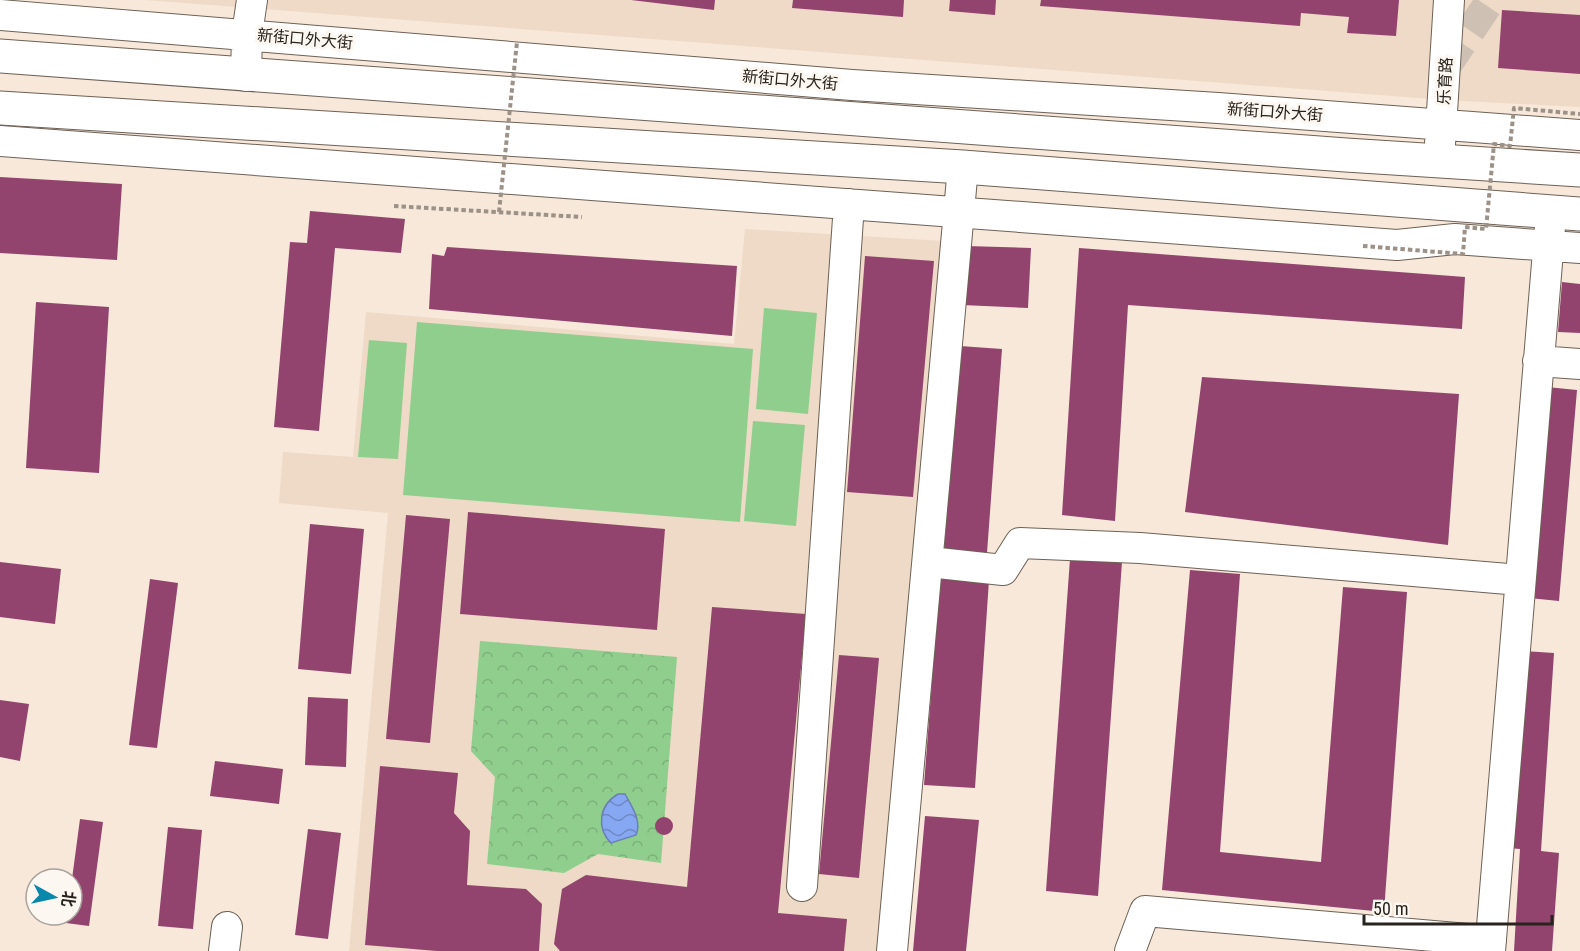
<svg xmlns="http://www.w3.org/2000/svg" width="1580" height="951" font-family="'Roboto Condensed','Noto Sans SC',sans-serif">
<defs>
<pattern id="park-crowns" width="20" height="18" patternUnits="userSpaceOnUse" patternTransform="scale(1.5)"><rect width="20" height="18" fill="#90ce8d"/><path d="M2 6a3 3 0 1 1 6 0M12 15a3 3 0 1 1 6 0" fill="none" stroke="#7cb179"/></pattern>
<pattern id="water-waves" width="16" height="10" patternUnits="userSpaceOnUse" patternTransform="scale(1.5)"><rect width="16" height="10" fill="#86a8f3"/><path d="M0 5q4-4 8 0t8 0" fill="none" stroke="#6e88c4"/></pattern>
</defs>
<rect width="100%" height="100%" fill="#f7e8da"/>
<path fill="#eedac6" d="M146 0H1580V107L1444 100Z
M745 229 943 241 880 951H349L388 513 279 503 283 452 353 457 366 312 734 344Z"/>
<path fill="#90ce8d" d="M764 308 817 313 808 414 756 409Z
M417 322 753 349 740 522 403 495Z
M369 340 407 343 398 459 358 457Z
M753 421 805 425 796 526 744 521Z"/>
<path fill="url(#park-crowns)" d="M480 641 677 657 661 863 598 854 564 873 487 864 495 777 471 751Z"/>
<path fill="url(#water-waves)" stroke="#6a80b3" stroke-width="1.5" d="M618 794H625C632 807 642 821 636 835L611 843C596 828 599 805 618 794Z"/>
<path fill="#92446e" d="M631 0H715L714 10Z
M793 0H904L903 17 792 8Z
M950 0H996L995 15 949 11Z
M1041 0H1399L1396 36 1347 33 1349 17 1301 13 1300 26 1040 6Z
M1502 10 1580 15V74L1498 68Z
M0 177 122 184 117 260 0 253Z
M310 211 405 219 401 253 335 248 319 431 274 427 290 242 307 243Z
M966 246 1031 248 1028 308 962 305Z
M447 247 737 266 732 336 429 309 432 254 444 256Z
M1079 248 1465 277 1462 329 1128 305 1115 521 1062 515Z
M865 256 934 261 913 497 847 492Z
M1562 282 1580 284V333L1558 332Z
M36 302 109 307 99 473 26 468Z
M960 346 1002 349 987 553 944 549Z
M1202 377 1459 394 1448 545 1185 512Z
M1547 387 1577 390 1559 601 1529 598Z
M468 512 665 529 657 630 460 614Z
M406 515 450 519 430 743 386 739Z
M310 524 364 529 351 674 298 669Z
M1070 559 1122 562 1098 896 1046 891Z
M0 562 61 569 55 624 0 617Z
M1190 570 1240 574 1220 852 1321 862 1343 587 1407 592 1384 912 1162 890Z
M940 577 989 580 975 788 924 785Z
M150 579 178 583 157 748 129 745Z
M712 607 806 614 778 913 847 919 844 951H560L554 944 562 889 586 875 687 887Z
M1523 651 1554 653 1541 851 1559 853 1552 951H1514L1520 849 1508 848Z
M839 655 879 658 859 878 819 874Z
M308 697 348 699 346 767 305 765Z
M0 700 29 704 20 761 0 757Z
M215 761 283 769 279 804 210 796Z
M380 766 458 773 454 813 470 831 467 885 526 889 542 904 539 951H437L365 945Z
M925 816 979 820 966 951H913Z
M655 826a9 9 0 1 1 18 0a9 9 0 1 1-18 0Z
M80 819 103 822 89 926 66 923 67 915H72V879Z
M168 827 202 830 193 929 158 926Z
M308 829 341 833 328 939 295 935Z"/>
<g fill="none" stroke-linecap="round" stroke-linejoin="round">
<path stroke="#cec1b4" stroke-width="30" stroke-dasharray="30 15" stroke-linecap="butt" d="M1445 68 1491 0"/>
<g stroke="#6d6155" stroke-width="32">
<path id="minor" d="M0 15 852 85 1218 108 1580 135
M246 76 247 34 252 0
M0 141 1397 245 1455 239 1580 248
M1440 144 1449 0
M1538 361 1580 364
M929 562 1003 570 1020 543 1140 548 1520 580
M802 886 849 204
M224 951 227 927
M892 951 963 167
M1130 951 1145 911 1491 941
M1490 951 1550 227"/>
</g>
<g stroke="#6d6155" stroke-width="35">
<path id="major" d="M0 56 1346 155 1580 170
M0 108 963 167 1580 214"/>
</g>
<path stroke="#9c9187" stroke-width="4" stroke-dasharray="4.5 3" stroke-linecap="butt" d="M394 206 582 217"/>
<use href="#minor" stroke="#fff" stroke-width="30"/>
<use href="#major" stroke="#fff" stroke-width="33"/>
<path stroke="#9c9187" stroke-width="4" stroke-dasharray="4.5 3" stroke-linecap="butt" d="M499 212 517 42
M1363 246 1463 254 1465 227 1486 229 1494 144 1510 146 1514 108 1580 114"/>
</g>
<g text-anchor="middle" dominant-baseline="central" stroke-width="6" stroke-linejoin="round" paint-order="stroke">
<g font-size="16" fill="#29231e" stroke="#fdf7f1">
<text transform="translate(305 39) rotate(5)">新街口外大街</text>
<text transform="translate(790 80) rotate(5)">新街口外大街</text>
<text transform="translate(1445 81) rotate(-87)">乐育路</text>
<text transform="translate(1275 112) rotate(4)">新街口外大街</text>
</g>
</g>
<g transform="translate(54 897) rotate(98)"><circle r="28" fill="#fdf7f1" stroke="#a8a29d" stroke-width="1.5"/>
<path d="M0-4.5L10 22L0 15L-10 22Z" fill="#0a88ab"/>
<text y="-9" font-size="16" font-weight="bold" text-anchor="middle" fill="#29231e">北</text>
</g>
<path d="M1364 915v9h188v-9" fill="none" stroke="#29231e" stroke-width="3"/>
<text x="1373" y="915" font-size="18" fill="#29231e" stroke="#fdf7f1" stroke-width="4.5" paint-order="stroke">50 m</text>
</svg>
